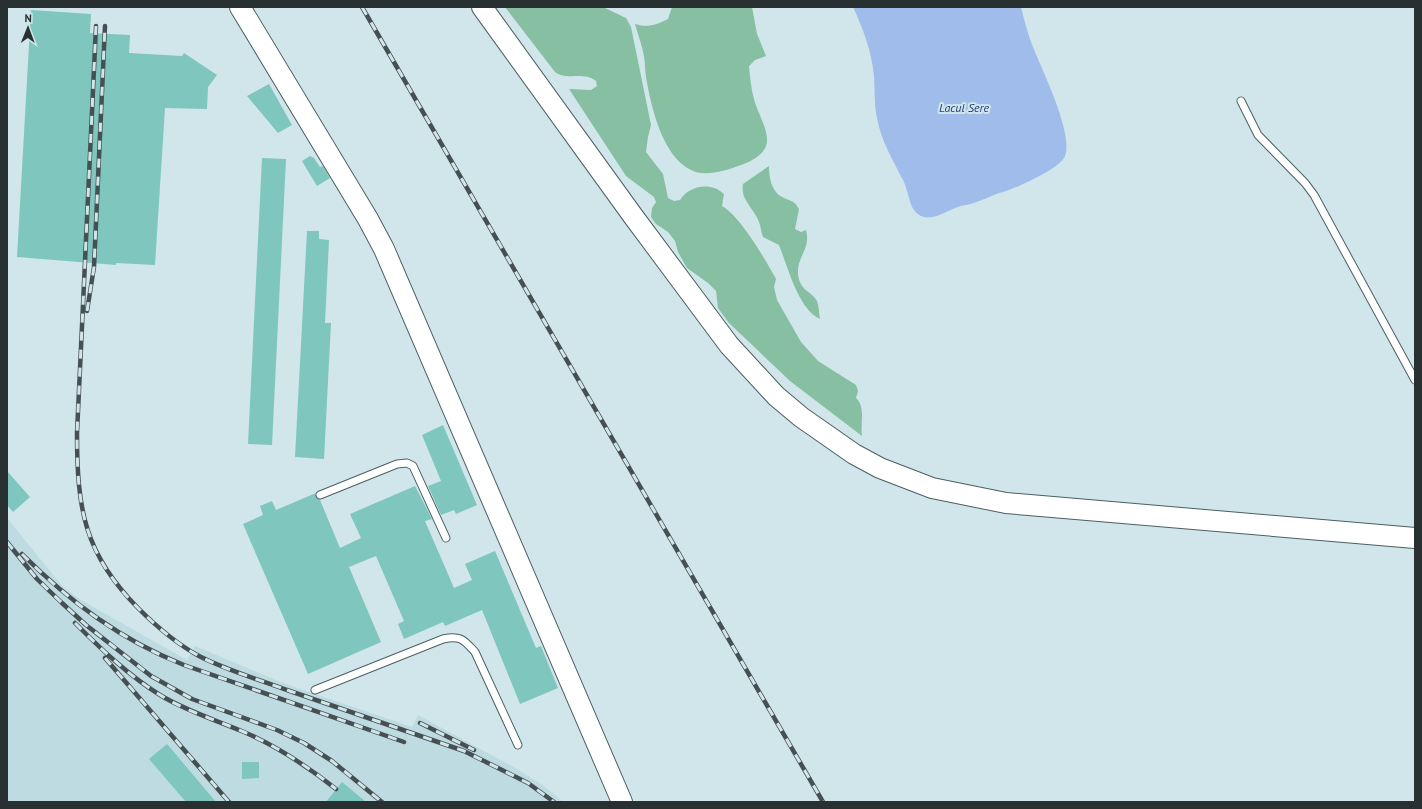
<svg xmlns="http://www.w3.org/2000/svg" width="1422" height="809" font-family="'PT Sans',sans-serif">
<rect width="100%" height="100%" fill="#d0e6ea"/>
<path fill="#bddbe0" d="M7 518 63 587 81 600 187 660 195 646 283 683 412 727 418 715 517 769 544 786 563 802H7Z"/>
<path fill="#86bfa2" d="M505 7H603L626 18 631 27 651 125 648 137 646 152 663 174 668 198 674 201 680 200C690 185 711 182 724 194L722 206C741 217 765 259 776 279L774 287 777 300 801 342 818 361 856 385 858 391 856 398C866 407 860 423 862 436L790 381 729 323 718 308 716 291 708 283 687 268 678 252 675 241 668 232 656 224 651 217 652 208 656 202 654 197 626 176 569 89 591 90 597 86 596 81C583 71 567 81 555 72Z
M672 7H752L757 34 766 56 755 60 749 66C750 77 751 89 754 99 757 111 767 128 767 139 768 154 750 162 738 166 726 171 703 177 691 170 662 156 651 106 646 77 645 70 645 63 644 56 642 45 638 35 635 24 648 28 656 25 668 19Z
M769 166C769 177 771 191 782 197 791 202 793 199 799 209L795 229 801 232 806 230C811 249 797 256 798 274 800 292 811 290 817 301 819 306 819 314 820 319 798 309 788 267 779 245L763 237C761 232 761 227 759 222 754 208 740 200 743 184Z"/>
<path fill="#a0bceb" d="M853 7H1021C1024 19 1027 31 1031 42 1040 66 1074 133 1065 156 1060 169 1016 188 1003 192 991 195 978 203 966 205 950 206 928 229 914 210 909 203 908 191 904 182 894 162 881 141 877 118 874 104 875 90 874 76 872 53 863 28 853 7Z"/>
<path fill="#7fc6be" d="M31 10 91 14 90 33 130 35 129 53 182 56 184 53 217 75 208 87 207 109 165 108 155 265 116 263V265L17 257Z
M269 84 292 125 278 133 247 96Z
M310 156 314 158 320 167 323 166 330 178 317 186 302 161Z
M262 158 286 159 272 445 248 444Z
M307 231H319V239L329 240 325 323H331L324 459 295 457Z
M443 425 477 505 456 514 454 510 441 515 428 486 441 481 422 435Z
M7 471 30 497 13 512 7 505Z
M415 486 432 519 425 521 454 588 472 580 465 564 495 551 536 648 541 646 558 688 520 704 482 610 445 626 443 622 404 639 398 624 404 621 376 556 349 567 381 642 308 674 243 524 263 515 260 506 272 501 276 510 316 493V497L320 500 340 548 361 538 350 514Z
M167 744 216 802H186L149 759Z
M242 762H259V778L242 779Z
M342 782 366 802H326Z"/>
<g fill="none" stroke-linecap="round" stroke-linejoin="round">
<g stroke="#4c5f63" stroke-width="9">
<path id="lane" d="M1241 101 1258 135 1305 183 1314 195 1415 380
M320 495 397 464 407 463 413 466 446 538
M315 690 443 639C461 635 464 640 475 652L518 745"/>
</g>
<g stroke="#4c5f63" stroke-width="22">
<path id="secondary" d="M240 7 368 219 384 249 622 802
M482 7 633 216 729 345 776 396 801 417 854 454 880 468 932 488 1006 503 1415 538"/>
</g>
<use href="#lane" stroke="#fff" stroke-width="7"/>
<use href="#secondary" stroke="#fff" stroke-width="20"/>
<g stroke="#465053" stroke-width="4.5">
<path id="rail" d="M362 7 823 802
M96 26 77 433C77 509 84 554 139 609 157 627 177 644 199 656 228 671 261 680 292 692
M87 311 94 267 105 26
M7 542 37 579 62 603 86 625 151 676 192 699 277 730 304 743 332 761 382 802
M22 554C70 602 121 640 184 665L404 742
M75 623C101 649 128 675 160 695 186 711 216 720 244 732 278 747 307 766 336 789
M105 658 229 802
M287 690 464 751 528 783 554 802
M420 723 474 750"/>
</g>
<use href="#rail" stroke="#d0e6ea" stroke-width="3" stroke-dasharray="9" stroke-linecap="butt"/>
</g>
<g text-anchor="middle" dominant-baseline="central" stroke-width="4" stroke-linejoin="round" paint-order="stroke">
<g font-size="12" font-style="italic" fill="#1d3e76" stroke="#d0e6ea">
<text x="964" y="107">Lacul Sere</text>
</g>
</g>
<rect width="1422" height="809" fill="none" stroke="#283032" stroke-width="16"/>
<g transform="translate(28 28) rotate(1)" stroke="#d0e6ea" stroke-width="3" paint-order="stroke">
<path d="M0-3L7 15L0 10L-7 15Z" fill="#283032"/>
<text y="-6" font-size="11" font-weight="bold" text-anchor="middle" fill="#283032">N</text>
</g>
</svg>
